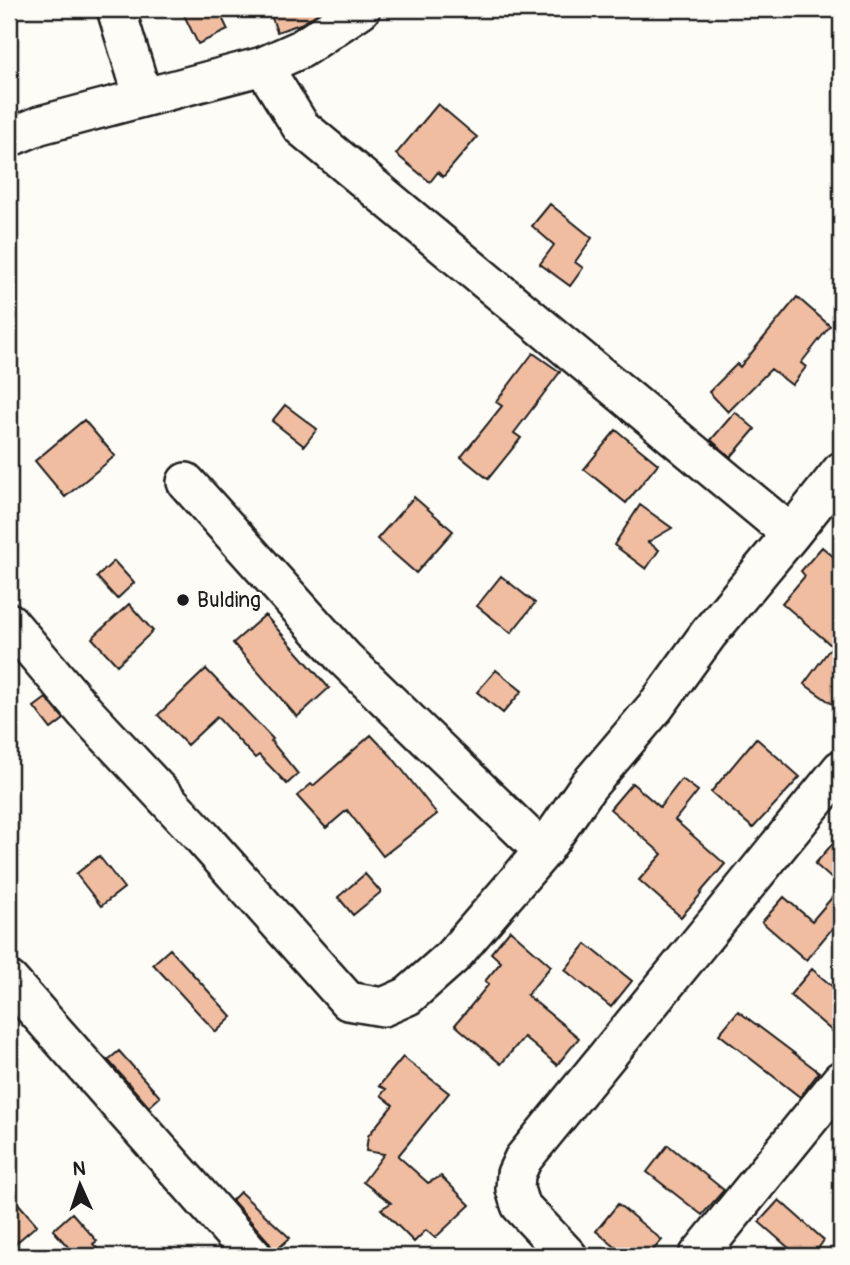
<svg xmlns="http://www.w3.org/2000/svg" width="850" height="1265" font-family="Pangolin,sans-serif">
<rect width="100%" height="100%" fill="#fdfcf7"/>
<filter id="ink" filterUnits="userSpaceOnUse"><feTurbulence type="fractalNoise" baseFrequency=".0143" numOctaves="2"/><feDisplacementMap in="SourceGraphic" scale="14" xChannelSelector="R" yChannelSelector="G"/><feConvolveMatrix kernelMatrix="1 2 1 2 8 2 1 2 1" color-interpolation-filters="sRGB"/></filter>
<g filter="url(#ink)">
<path fill="#f0bda1" stroke="#1c1c1c" stroke-width="2" d="M197 9H218L228 30 198 44 184 15Z
M269 9H324L303 23 277 32Z
M438 104 477 137 443 177 438 172 430 182 396 154Z
M550 204 592 238 575 262 583 268 570 286 540 264 554 245 532 226Z
M797 297 830 326 801 363 806 367 792 385 771 369 728 412 709 392 737 364 740 367Z
M533 353 560 372 514 433 521 438 488 479 461 457 502 406 496 402Z
M285 405 317 429 304 446 272 421Z
M735 412 755 429 731 457 711 440Z
M84 420 115 456 65 497 35 461Z
M616 430 658 464 626 503 584 469Z
M414 497 453 531 416 573 377 539Z
M640 505 672 528 648 542 659 550 646 569 614 545Z
M822 547 841 563V710L804 684 832 646 782 603 805 576 801 571Z
M114 561 134 583 117 599 97 577Z
M501 576 535 603 511 633 477 606Z
M129 604 153 631 117 665 92 638Z
M265 615 329 688 297 717 233 643Z
M206 669 273 739 271 741 298 774 287 784 259 755 255 758 217 717 187 745 158 715Z
M496 670 522 691 503 713 477 692Z
M46 698 64 719 51 729 34 707Z
M371 735 392 757 437 814 383 856 347 810 326 828 297 796 311 784 313 786Z
M756 738 800 777 753 828 711 792Z
M682 779 698 791 675 820 725 864 700 893 701 894 681 917 639 880 662 854 610 809 632 783 660 807Z
M841 834V918L806 960 762 922 784 897 812 921 841 887 815 864Z
M99 856 124 888 101 906 76 874Z
M365 874 381 892 353 915 338 897Z
M510 930 551 966 527 995 579 1038 557 1065 524 1037 501 1064 455 1025 489 984 485 981 501 962 491 953Z
M586 944 632 981 611 1007 565 970Z
M170 949 232 1017 216 1032 153 964Z
M812 969 841 994V1021L832 1031 790 995Z
M738 1011 819 1072 800 1097 719 1034Z
M119 1051 160 1097 149 1107 108 1060Z
M403 1057 449 1093 398 1156 428 1183 441 1176 470 1205 435 1238 426 1230 414 1242 381 1209 391 1203 363 1182 384 1154 366 1151 368 1136 393 1105 381 1095 386 1089 379 1086Z
M668 1145 724 1190 702 1215 647 1172Z
M240 1192 290 1238 274 1252 269 1242 232 1200Z
M9 1193 37 1225 9 1249Z
M779 1200 824 1240 813 1256H798L759 1222Z
M618 1204 662 1240 648 1256H626L596 1231Z
M72 1213 97 1241 93 1244 104 1256H76L53 1230Z"/>
<g fill="none" stroke-linecap="round" stroke-linejoin="round">
<g stroke="#1c1c1c" stroke-width="42">
<path id="minor" d="M116 9 143 97
M263 66 301 127 791 534
M9 138 40 125 263 66 301 49 361 9
M186 482 344 658 543 851
M9 622 85 712 202 837 348 1001 383 1007 408 996 452 957 543 851 588 786 656 706 709 633 791 534 841 471
M9 980 253 1256
M568 1256 520 1205 515 1189 516 1174 523 1159 841 769
M698 1256 841 1080"/>
</g>
<use href="#minor" stroke="#fdfcf7" stroke-width="37"/>
</g>
</g>
<circle fill="#1c1c1c" stroke="#fdfcf7" stroke-width="2.5" cx="183" cy="600" r="7"/>
<g text-anchor="middle" dominant-baseline="central" stroke-width="6" stroke-linejoin="round" paint-order="stroke">
<g font-size="21" fill="#1c1c1c" stroke="#fdfcf7" text-anchor="start">
<text x="197" y="600">Bulding</text>
</g>
</g>
<rect width="850" height="1265" fill="none" stroke="#fdfcf7" stroke-width="35"/>
<rect x="18" y="18" width="815" height="1230" fill="none" stroke="#1c1c1c" stroke-width="2.5" filter="url(#ink)"/>
<g transform="translate(80 1185) rotate(357)" stroke="#fdfcf7" stroke-width="5" paint-order="stroke">
<path d="M0-5L12 26L0 18L-12 26Z" fill="#1c1c1c"/>
<text y="-10" font-size="19" font-weight="bold" text-anchor="middle" fill="#1c1c1c">N</text>
</g>
</svg>
